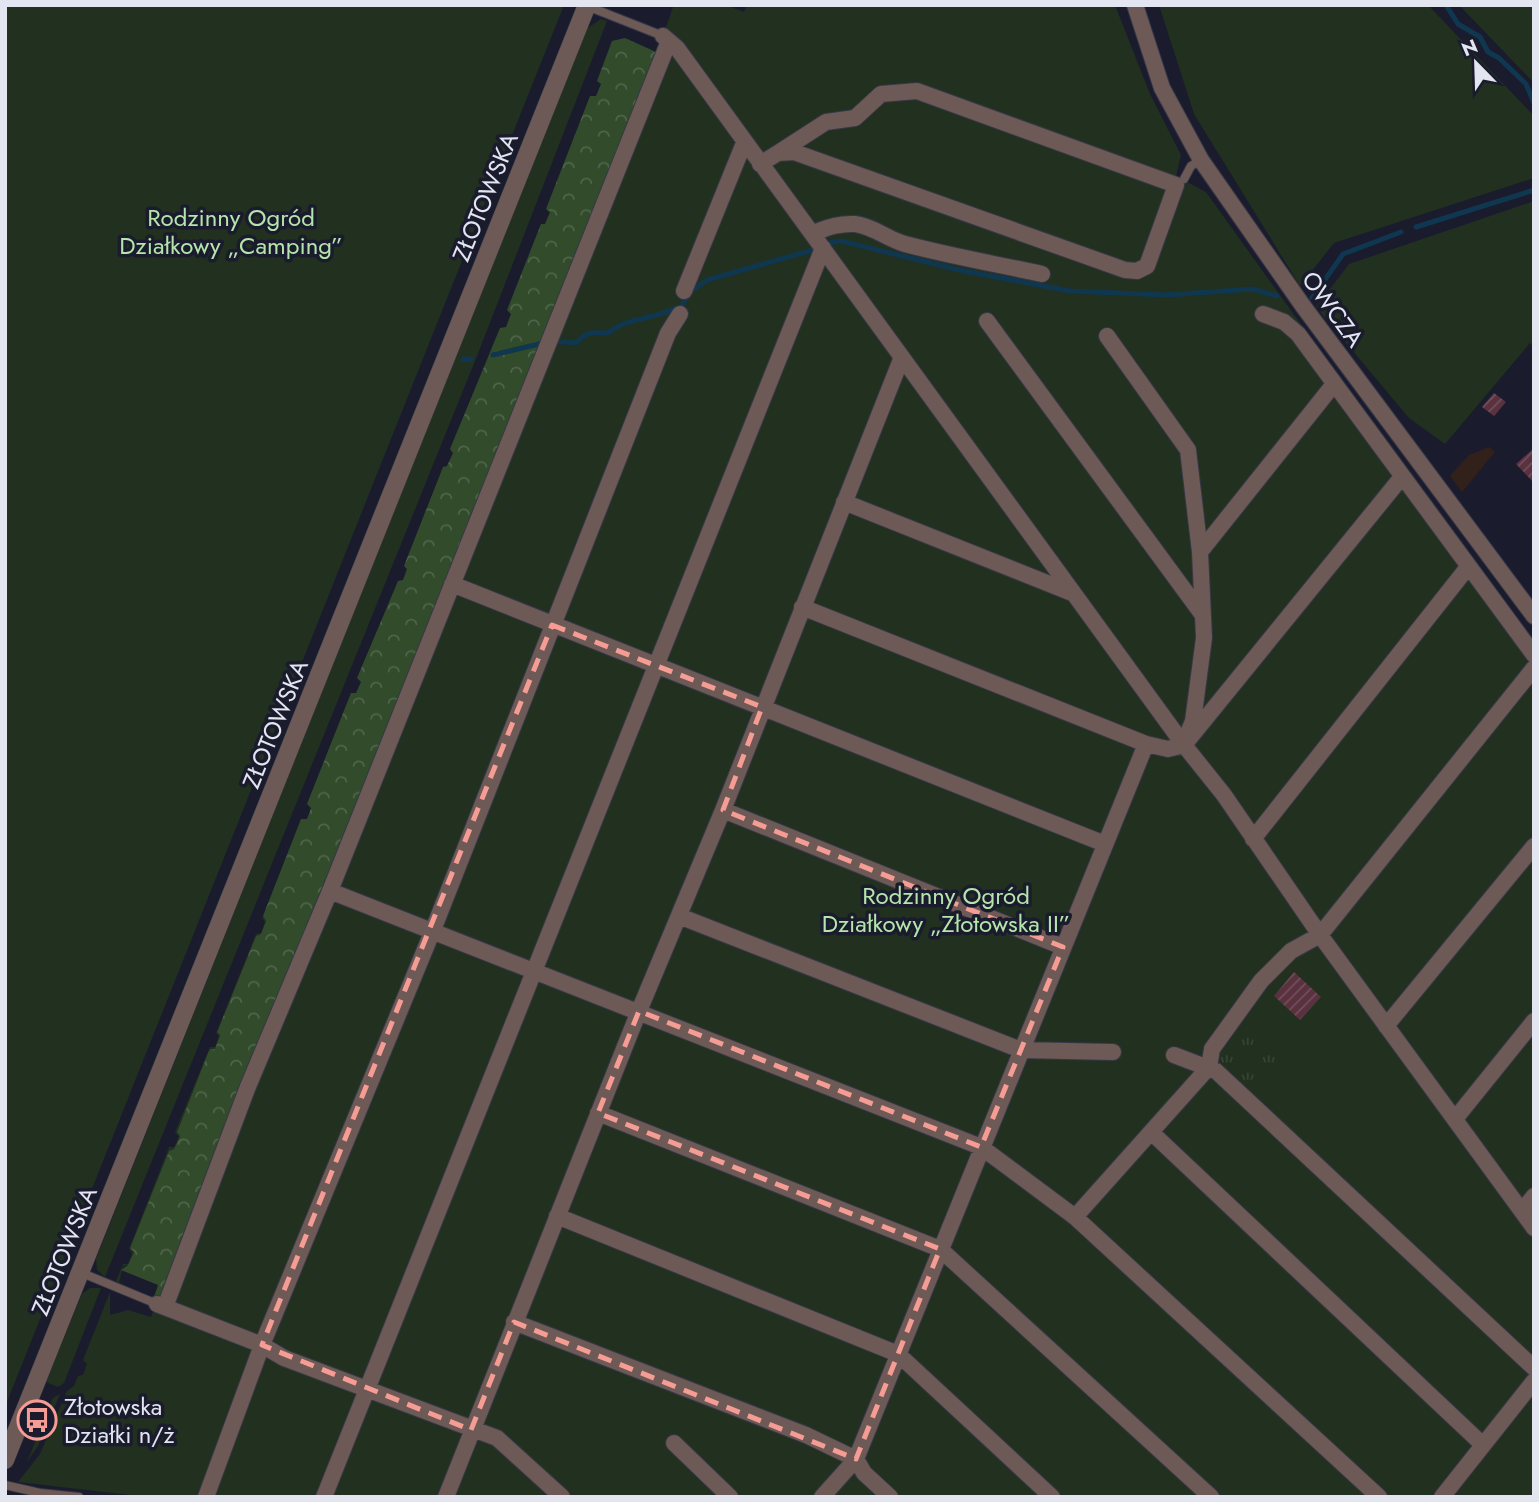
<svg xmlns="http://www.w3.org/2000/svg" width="1539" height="1502" font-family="Jost,sans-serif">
<defs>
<pattern id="forest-crowns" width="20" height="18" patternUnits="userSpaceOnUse" patternTransform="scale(1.75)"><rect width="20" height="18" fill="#314b2b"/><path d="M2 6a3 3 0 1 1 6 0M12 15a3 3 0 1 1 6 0" fill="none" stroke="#4f654a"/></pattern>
<pattern id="park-tufts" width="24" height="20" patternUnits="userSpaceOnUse" patternTransform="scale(1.75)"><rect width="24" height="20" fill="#22301f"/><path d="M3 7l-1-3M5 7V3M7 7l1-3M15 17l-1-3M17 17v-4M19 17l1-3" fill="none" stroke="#374435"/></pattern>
<pattern id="building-hatch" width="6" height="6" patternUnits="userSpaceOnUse" patternTransform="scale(1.75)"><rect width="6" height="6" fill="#59313f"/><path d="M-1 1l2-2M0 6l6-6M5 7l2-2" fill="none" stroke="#714f5b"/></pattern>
</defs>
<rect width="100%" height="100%" fill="#1a1c2d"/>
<path fill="#32201a" d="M1489 447 1495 452 1462 492 1450 476 1469 455Z"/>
<path fill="#22301f" d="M5 5H564L5 1407Z
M667 5H726L744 12 747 5H1115L1150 94 1181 155 1176 176 1206 192 1413 481 1534 641V1497H147L18 1482 40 1454 67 1391 74 1386 78 1376 83 1375 87 1364 83 1360 110 1292V1315L128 1310 151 1317 663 36 673 7Z
M1159 5H1428L1534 116V178L1334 243 1300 286 1194 114Z
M1459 5H1534V83Z
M601 19 607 21 479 351 105 1277 97 1270 96 1259 586 29Z
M1534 201V346L1530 343 1445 444 1409 418 1316 307 1349 264Z
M301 819 263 916 266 921 261 934 256 936 217 1031 220 1035 215 1049H210L177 1131 180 1136 174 1149 169 1151 130 1248 134 1252 128 1265 123 1266 119 1283 116 1281 123 1264H128L132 1253 129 1249 169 1147H174L179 1137 175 1132 210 1047H215L219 1036 216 1033 256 934 261 933 265 922 262 918Z
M90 1288H101L64 1383 58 1387 46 1382 82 1294Z
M60 1394 38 1446 27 1462 53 1398Z"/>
<path fill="url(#forest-crowns)" d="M625 38 656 52 159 1299 154 1297 158 1285 121 1270 128 1265 134 1252 130 1248 169 1151 174 1149 180 1136 177 1132 208 1053 210 1049H215L220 1035 217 1032 256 936 261 934 266 921 263 916 301 819H307L311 808 307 804 351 693H356L361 682 357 678 398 581 403 580 407 569 404 566 443 467 447 466 453 453 450 449 500 328 506 327 511 314 507 310 541 224H545L550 212 546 209 590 96H596L601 84 597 81 612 41Z"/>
<path fill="url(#park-tufts)" d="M1254 1020 1277 1039 1270 1046 1284 1060 1251 1095 1216 1063Z"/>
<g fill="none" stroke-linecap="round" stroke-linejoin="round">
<path stroke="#103750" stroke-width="5" d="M1446 5 1458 24 1480 37 1488 52 1499 58 1526 84 1534 103
M1416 227 1534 190
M829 243 841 241 951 268
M954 269 1070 291 1166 295 1252 289 1277 296
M1312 298 1343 254 1401 232
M682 305 691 291 707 280 813 250
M553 341 576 343C589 330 591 333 608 333 627 317 653 320 675 308
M493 355 539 344
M463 359H471"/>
</g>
<path fill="url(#building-hatch)" d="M1494 393 1506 402 1494 416 1482 407Z
M1534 448V483L1516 464Z
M1294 972 1321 997 1300 1020 1274 996Z"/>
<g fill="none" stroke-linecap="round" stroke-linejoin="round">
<g stroke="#363848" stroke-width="10">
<path id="service" d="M587 6 663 36
M1184 179 1191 166 1201 160
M82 1273 157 1304
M5 1485 40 1493 79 1497"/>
</g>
<g stroke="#363848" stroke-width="18">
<path id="minor" d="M1135 5 1162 88 1201 160 1303 306 1534 616
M663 36 677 48 1184 745 1224 795 1320 935 1534 1228
M760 164 778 153 794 152 1125 270 1137 271 1147 266 1176 185 917 91 881 94 855 118 826 122 778 153
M813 233C827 228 839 223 855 224 873 226 887 239 905 244 950 256 996 264 1042 274
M684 291 744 143
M1263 314 1284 322 1298 334 1534 655
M987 321 1202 614
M1107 336 1188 450 1200 552 1204 638 1193 721 1188 733
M844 502 1072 593
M1200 552 1334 384
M452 584 1105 844
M802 607 1146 744 1168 749 1184 745 1401 478
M723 810 1063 947
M1253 839 1468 567
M330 891 981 1147 1075 1217 1379 1497
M679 916 1021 1050 1113 1052
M1386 1026 1534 846
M1174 1055 1216 1071 1534 1368
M598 1113 940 1249 1211 1497
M1455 1119 1534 1021
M1151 1132 1483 1445
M1522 1211 1534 1196
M557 1216 898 1354 1052 1497
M1075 1217 1209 1067 1212 1049 1261 981 1291 951 1320 935 1534 668
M157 1304 262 1345 284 1358 497 1438 562 1497
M165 1307 247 1089 330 891 669 41
M514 1322 806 1435 856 1459 864 1473 890 1497
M674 1443 730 1497
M206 1497 262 1345 433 930 668 333 680 314
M324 1497 823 248
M446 1497 639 1011 723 810 902 357
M822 1497 856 1459 1146 744
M1442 1497 1534 1381"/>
</g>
<g stroke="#363848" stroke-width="19">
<path id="tertiary" d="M5 1460 587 5"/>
</g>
<use href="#service" stroke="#6d5955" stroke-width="8"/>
<use href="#minor" stroke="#6d5955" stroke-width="16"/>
<use href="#tertiary" stroke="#6d5955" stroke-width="18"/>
</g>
<path fill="none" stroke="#f59c94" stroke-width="5" stroke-dasharray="14 9" stroke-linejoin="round" d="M552 625 762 707 723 810 1063 947 981 1147 639 1011 598 1113 940 1249 856 1459 514 1322 471 1430 262 1345Z"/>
<defs>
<g id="bus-ring" transform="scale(2.0125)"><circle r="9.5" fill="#1a1c2d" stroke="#f59c94" stroke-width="1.5"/><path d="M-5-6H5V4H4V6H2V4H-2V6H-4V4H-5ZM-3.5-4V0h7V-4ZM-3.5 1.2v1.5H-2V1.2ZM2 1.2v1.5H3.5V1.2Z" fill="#f59c94"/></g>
</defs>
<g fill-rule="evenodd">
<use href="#bus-ring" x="37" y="1420"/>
</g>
<g text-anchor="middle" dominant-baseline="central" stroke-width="7" stroke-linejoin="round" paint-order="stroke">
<g font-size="24" fill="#e3e5f1" stroke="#1a1c2d">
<text transform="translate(485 197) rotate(-68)">ZŁOTOWSKA</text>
<text transform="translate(1333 309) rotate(54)">OWCZA</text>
<text transform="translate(275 724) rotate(-68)">ZŁOTOWSKA</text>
<text transform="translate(64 1251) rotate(-68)">ZŁOTOWSKA</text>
</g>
<g font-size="24" fill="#b5e5ab" stroke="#1a1c2d">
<text x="231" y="217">Rodzinny Ogród<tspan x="231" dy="28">Działkowy „Camping”</tspan></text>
<text x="946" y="895">Rodzinny Ogród<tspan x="946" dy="28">Działkowy „Złotowska II”</tspan></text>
</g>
<g font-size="24" fill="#e3e5f1" stroke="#1a1c2d" text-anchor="start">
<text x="64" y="1406">Złotowska<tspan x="64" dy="28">Działki n/ż</tspan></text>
</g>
</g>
<rect width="1539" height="1502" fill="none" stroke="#e3e5f1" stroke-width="14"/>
<g transform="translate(1476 63) rotate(337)" stroke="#1a1c2d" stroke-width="5" paint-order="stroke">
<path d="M0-5L12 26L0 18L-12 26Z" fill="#e3e5f1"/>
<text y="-10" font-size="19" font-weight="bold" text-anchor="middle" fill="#e3e5f1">N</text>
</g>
</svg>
